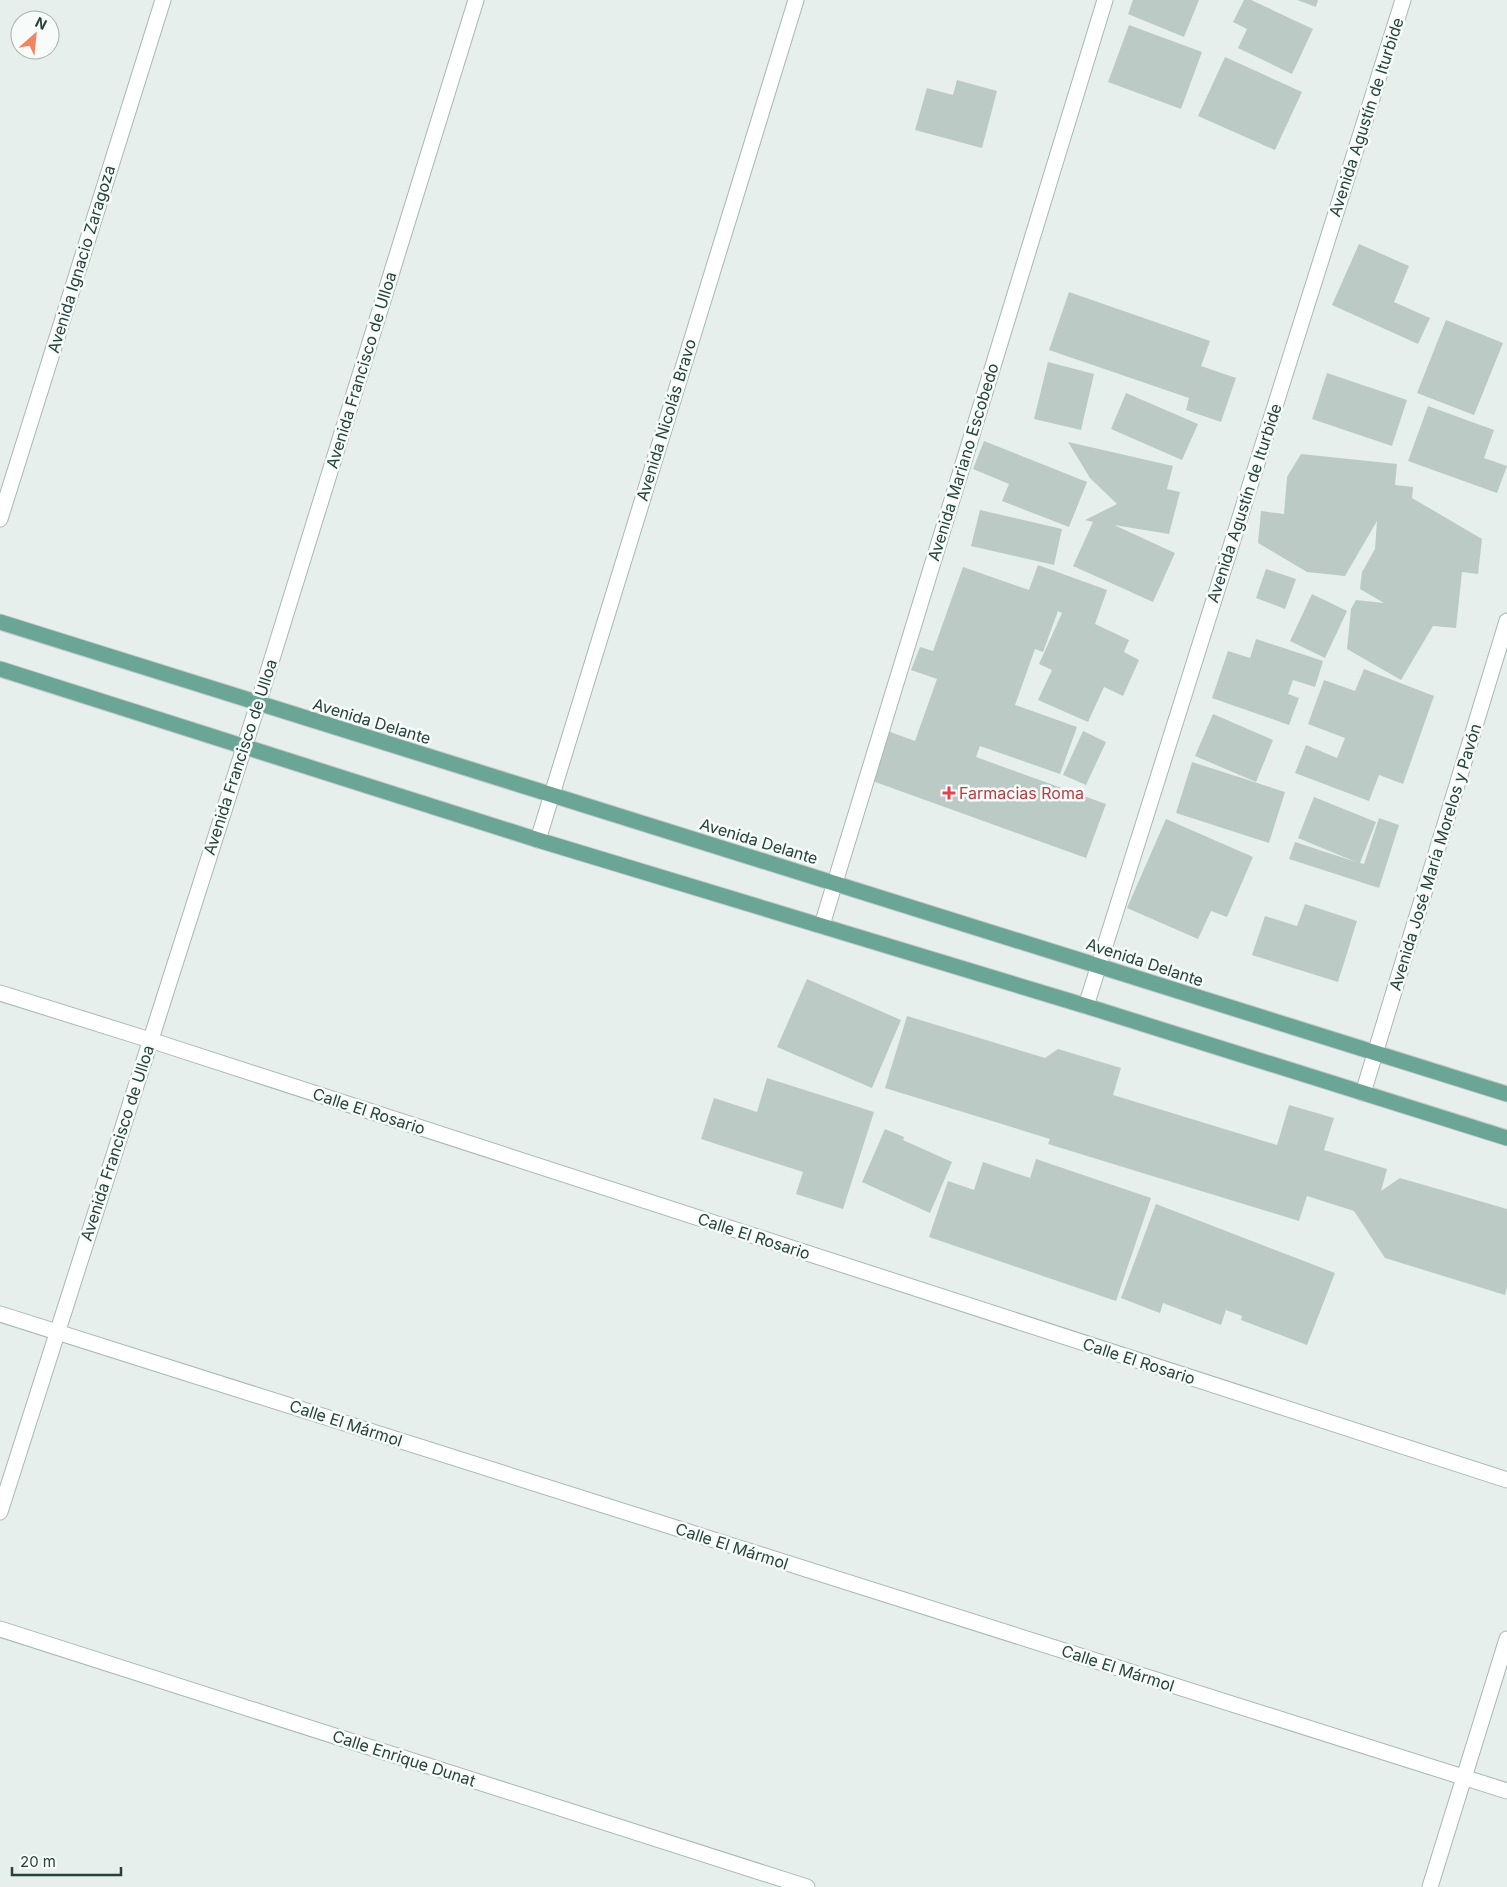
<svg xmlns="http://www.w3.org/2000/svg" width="1507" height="1887" font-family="Inter,sans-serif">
<rect width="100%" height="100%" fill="#e6efeb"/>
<path fill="#bbcac4" d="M1133 0H1199L1184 37 1128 14Z
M1244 0H1251L1313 29 1292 74 1238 48 1247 29 1233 22Z
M1297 0H1318L1316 7Z
M1129 25 1202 52 1181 109 1108 82Z
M1225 57 1302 92 1275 150 1198 116Z
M957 80 997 91 982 148 915 130 927 88 953 95Z
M1359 244 1409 266 1394 302 1430 318 1418 344 1332 305Z
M1069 292 1210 341 1201 366 1236 378 1221 422 1186 410 1189 398 1049 350Z
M1446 320 1503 343 1474 415 1417 393Z
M1048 362 1094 374 1081 430 1034 419Z
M1327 373 1407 400 1392 446 1312 419Z
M1126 393 1198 424 1182 460 1111 429Z
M1428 406 1494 430 1484 458 1507 466 1497 493 1408 461Z
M984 441 1087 482 1069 527 1002 501 1009 484 973 469Z
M1068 442 1173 466 1167 489 1180 492 1169 534 1114 525 1175 553 1153 602 1073 566 1093 522 1085 520 1117 504 1090 478Z
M1301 454 1397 464 1395 485 1413 487 1412 498 1482 539 1478 574 1462 572 1456 628 1433 626 1401 680 1347 649 1351 609 1356 600 1384 603 1360 589 1362 572 1375 549 1377 521 1345 576 1307 572 1258 543 1261 511 1284 514 1287 477Z
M980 510 1062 529 1054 565 971 546Z
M1038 565 1107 590 1095 624 1129 640 1124 652 1139 660 1123 696 1104 687 1088 722 1038 700 1052 670 1039 664 1062 613 1058 611 1043 652 1035 649 1015 705 1077 727 1060 774 980 746 976 757 1106 804 1086 858 867 779 885 730 915 741 937 679 911 670 920 647 933 651 963 567 1029 590Z
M1266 569 1296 579 1285 609 1256 598Z
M1312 594 1347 611 1325 658 1290 641Z
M1256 639 1323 661 1315 687 1293 680 1288 694 1299 698 1289 725 1212 698 1228 651 1250 658Z
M1364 669 1434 696 1403 784 1379 775 1369 801 1295 773 1306 745 1337 758 1345 738 1308 724 1324 680 1355 691Z
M1213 714 1273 740 1256 782 1195 756Z
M1083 731 1106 742 1086 785 1063 775Z
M1192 762 1285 792 1269 843 1176 813Z
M1314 797 1376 822 1360 863 1364 864 1379 818 1399 825 1379 888 1289 859 1295 842 1356 862 1298 838Z
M1166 819 1253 857 1227 917 1211 911 1198 939 1127 908Z
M1305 904 1357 921 1338 982 1252 955 1265 916 1297 926Z
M807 979 901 1020 872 1088 777 1047Z
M907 1016 1045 1058 1058 1049 1121 1068 1113 1095 1277 1145 1289 1105 1334 1118 1324 1150 1387 1169 1381 1191 1400 1178 1507 1209V1287L1505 1295 1385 1258 1354 1211 1307 1196 1299 1221 1048 1144 1050 1139 885 1088Z
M767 1078 874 1112 843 1209 796 1194 803 1172 701 1139 714 1098 757 1112Z
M885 1129 904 1137 903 1140 952 1162 930 1213 862 1182Z
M1036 1159 1151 1198 1116 1301 929 1237 948 1181 974 1190 983 1162 1030 1178Z
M1156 1204 1335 1273 1307 1345 1241 1320 1242 1316 1226 1310 1221 1325 1163 1303 1160 1313 1121 1298Z"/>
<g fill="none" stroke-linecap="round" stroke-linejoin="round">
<g stroke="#a8b8b2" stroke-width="17">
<path id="minor" d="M0 519 163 0
M538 840 796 0
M822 925 1105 0
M0 993 150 1040 1507 1480
M1086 1006 1403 0
M1363 1093 1507 621
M0 1314 1507 1791
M0 1629 807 1887
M1430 1887 1507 1639"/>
</g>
<g stroke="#a8b8b2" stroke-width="17">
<path id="tertiary" d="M0 1512 258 704 476 0"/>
</g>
<g stroke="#c2cac8" stroke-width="17">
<path id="primary" d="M0 622 1507 1094
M0 669 538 840 1086 1006 1507 1138"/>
</g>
<use href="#minor" stroke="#fff" stroke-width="15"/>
<use href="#tertiary" stroke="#fff" stroke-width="15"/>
<use href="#primary" stroke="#6aa596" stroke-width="15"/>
</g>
<path fill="#e0444e" stroke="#f7fbf9" stroke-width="2" d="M946.5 785.5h5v5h5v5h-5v5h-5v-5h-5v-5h5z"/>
<g text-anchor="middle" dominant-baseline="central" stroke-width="5" stroke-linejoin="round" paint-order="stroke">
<g font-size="16" fill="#24423a" stroke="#f7fbf9">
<text transform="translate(1366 117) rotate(-72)">Avenida Agustín de Iturbide</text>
<text transform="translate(81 259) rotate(-73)">Avenida Ignacio Zaragoza</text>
<text transform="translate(361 370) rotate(-73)">Avenida Francisco de Ulloa</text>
<text transform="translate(666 420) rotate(-73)">Avenida Nicolás Bravo</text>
<text transform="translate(963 462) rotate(-73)">Avenida Mariano Escobedo</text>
<text transform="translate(1244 503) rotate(-72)">Avenida Agustín de Iturbide</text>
<text transform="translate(372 721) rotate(17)">Avenida Delante</text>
<text transform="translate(240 757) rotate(-72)">Avenida Francisco de Ulloa</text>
<text transform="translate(759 841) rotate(17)">Avenida Delante</text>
<text transform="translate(1435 857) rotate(-73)">Avenida José María Morelos y Pavón</text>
<text transform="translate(1145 962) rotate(18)">Avenida Delante</text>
<text transform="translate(369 1111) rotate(18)">Calle El Rosario</text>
<text transform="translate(117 1143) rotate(-72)">Avenida Francisco de Ulloa</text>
<text transform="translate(754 1236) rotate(18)">Calle El Rosario</text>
<text transform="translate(1139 1361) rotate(18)">Calle El Rosario</text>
<text transform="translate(346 1423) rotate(18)">Calle El Mármol</text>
<text transform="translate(732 1546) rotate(18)">Calle El Mármol</text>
<text transform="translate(1118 1668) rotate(18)">Calle El Mármol</text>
<text transform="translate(404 1758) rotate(18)">Calle Enrique Dunat</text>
</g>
<g font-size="16" fill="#be3a42" stroke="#f7fbf9" text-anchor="start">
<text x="959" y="793">Farmacias Roma</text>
</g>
</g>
<g transform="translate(35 35) rotate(27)"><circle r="24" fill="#f7fbf9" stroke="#a3b1ad"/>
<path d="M0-4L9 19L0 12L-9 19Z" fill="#f4845f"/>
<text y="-8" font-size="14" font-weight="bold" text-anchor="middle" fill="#24423a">N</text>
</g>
<path d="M12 1867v8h109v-8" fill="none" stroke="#24423a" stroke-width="2.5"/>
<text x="20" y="1867" font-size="15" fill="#24423a" stroke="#f7fbf9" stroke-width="4" paint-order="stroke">20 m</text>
</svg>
